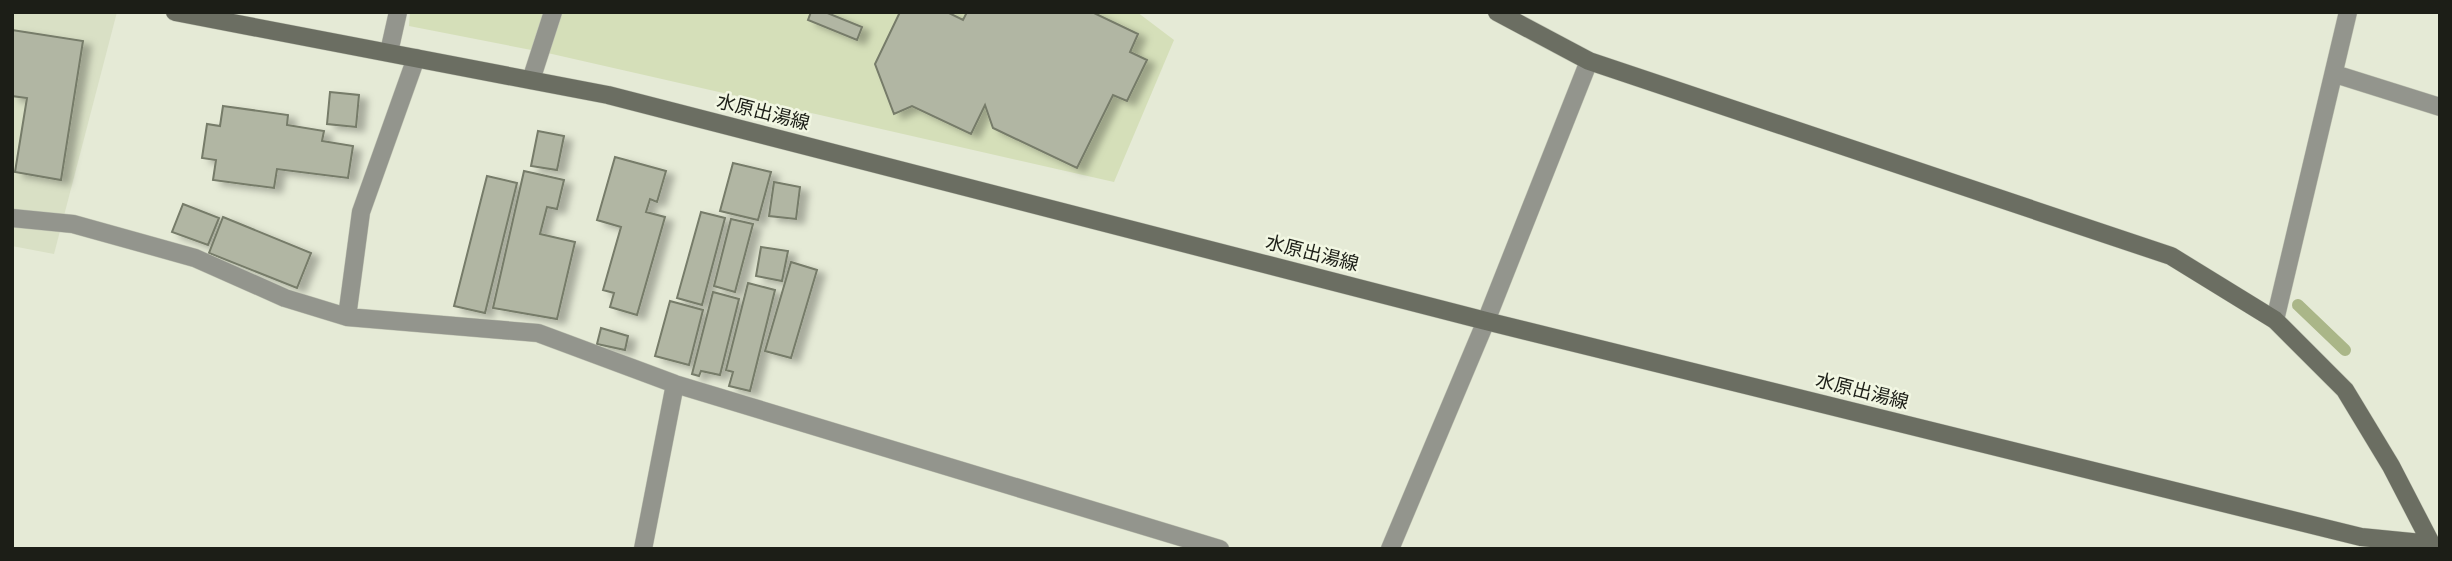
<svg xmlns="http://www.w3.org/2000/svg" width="2452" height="561" font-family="'Source Sans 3','Noto Sans JP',sans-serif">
<defs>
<filter id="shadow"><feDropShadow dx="8" dy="4.5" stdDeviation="3.5" flood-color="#0004"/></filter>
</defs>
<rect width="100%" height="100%" fill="#e5ead6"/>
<path fill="#d9e0c5" d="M12 12H117L54 254 12 246Z"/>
<path fill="#d5dfb9" d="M410 12H1137L1174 40 1114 182 552 54 409 26Z"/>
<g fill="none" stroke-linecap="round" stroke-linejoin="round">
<path stroke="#aab688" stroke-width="12" d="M2298 305 2345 350"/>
</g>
<path fill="#b1b6a3" stroke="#767b69" stroke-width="2" filter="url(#shadow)" d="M811 12H825L862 27 857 40 808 20Z
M900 12H947L963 20 967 12H1092L1138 34 1130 52 1147 60 1127 101 1113 95 1077 168 993 128 985 105 971 134 912 106 894 114 875 64Z
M12 30 83 41 61 180 15 172 27 98 12 96Z
M330 92 359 95 356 127 327 124Z
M223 106 288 115 287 125 324 131 322 141 353 146 348 178 277 169 274 188 213 180 216 160 202 158 207 124 220 126Z
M538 131 564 136 557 170 531 166Z
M615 157 666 171 657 202 650 199 646 212 665 217 637 315 610 307 614 293 603 290 621 227 597 220Z
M733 163 771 172 758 220 720 211Z
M524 171 564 180 557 209 547 207 540 234 575 242 557 319 493 308Z
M487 176 517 183 485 313 454 306Z
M774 182 800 187 796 219 769 216Z
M183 204 219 218 208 245 172 232Z
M701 212 725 218 702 305 677 298Z
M223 217 311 253 297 288 209 253Z
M731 219 753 224 735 292 714 286Z
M761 247 788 251 782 281 756 276Z
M791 262 817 270 791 358 765 351Z
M748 283 775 290 750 391 729 386 733 372 726 370Z
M713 292 739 299 720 375 701 371 699 376 692 374Z
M670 301 703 310 689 365 655 356Z
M601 328 628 336 625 350 597 344Z"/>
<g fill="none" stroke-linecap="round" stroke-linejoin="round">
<g stroke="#c1c5b4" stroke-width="19">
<path id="lane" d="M531 80 553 12"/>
</g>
<g stroke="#c1c5b4" stroke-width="19">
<path id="street" d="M389 52 398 12
M2335 74 2440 107
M12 218 73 224 195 258 285 298 347 317 538 333 675 384 1220 549
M347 317 361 212 416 58
M2275 320 2348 12
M643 549 675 384
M1390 549 1486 321 1589 61"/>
</g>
<g stroke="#c1c5b4" stroke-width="19">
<path id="secondary" d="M175 12 608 95 1486 321 2361 537 2432 544
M1497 12 1589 61 2171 256 2275 320 2345 390 2391 466 2434 549"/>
</g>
<use href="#lane" stroke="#93958d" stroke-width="18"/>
<use href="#street" stroke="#93958d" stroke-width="18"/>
<use href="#secondary" stroke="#6b6e62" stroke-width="18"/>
</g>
<g text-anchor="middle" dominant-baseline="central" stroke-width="5" stroke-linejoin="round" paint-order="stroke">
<g font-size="19" fill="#1c1e17" stroke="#f2f7e3">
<text transform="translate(763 113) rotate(14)">水原出湯線</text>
<text transform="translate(1312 254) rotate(14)">水原出湯線</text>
<text transform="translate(1862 392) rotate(14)">水原出湯線</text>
</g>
</g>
<rect width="2452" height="561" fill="none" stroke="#1c1e17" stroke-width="28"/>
</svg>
